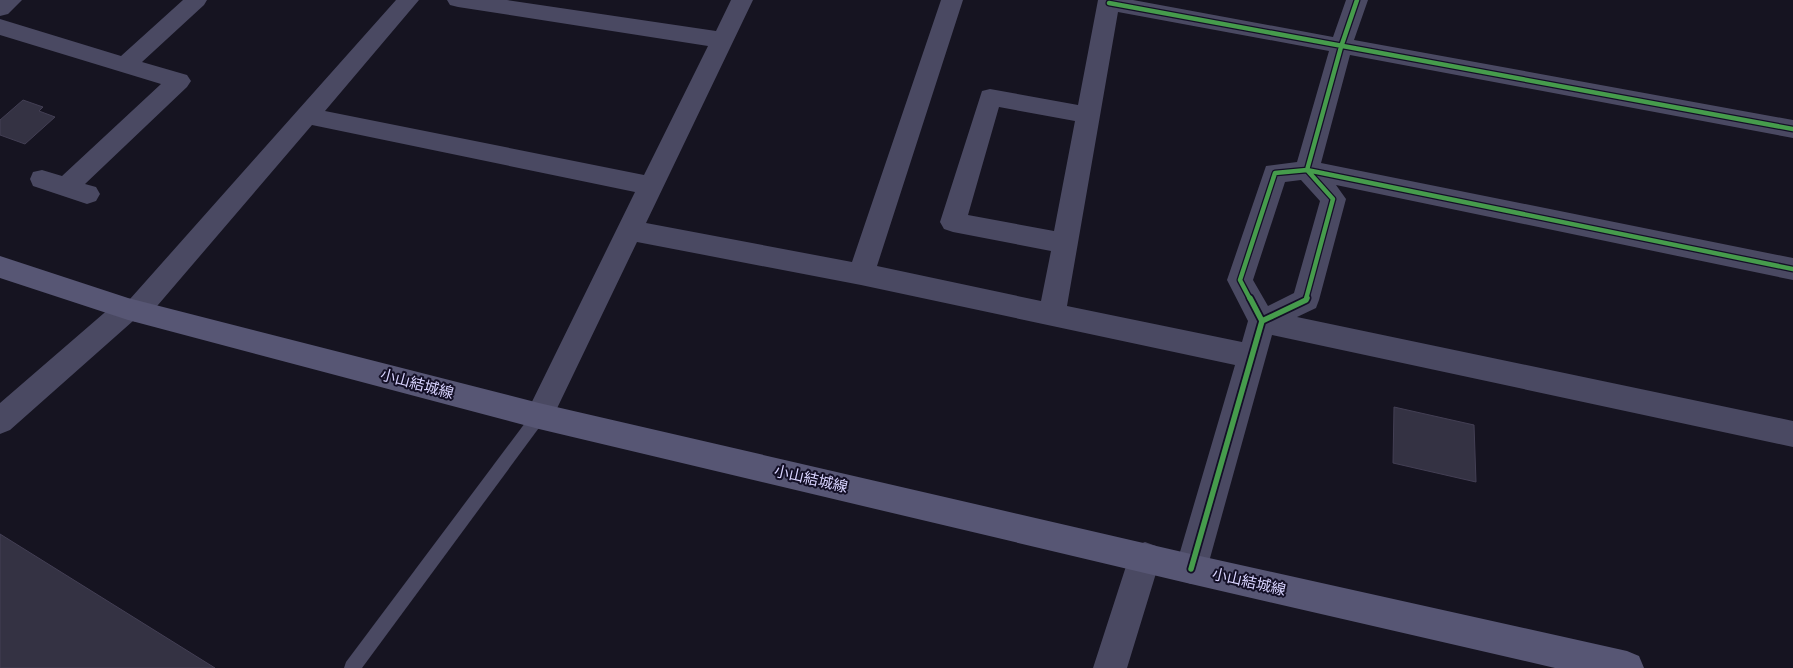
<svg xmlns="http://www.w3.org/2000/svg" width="1793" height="668" font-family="'Roboto Condensed','Noto Sans JP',sans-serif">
<rect width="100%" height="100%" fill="#161421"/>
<path fill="#343243" stroke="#433f54" d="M23 100 43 107 39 111 55 117 25 144 0 135V120Z
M1394 407 1474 425 1476 482 1393 463Z
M0 534 215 668H0Z"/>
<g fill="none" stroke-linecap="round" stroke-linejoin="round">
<path fill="#4a4962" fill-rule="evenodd" d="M539 410 544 411 546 416 544 421 362 668H344L346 662 534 411Z"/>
<path fill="#4a4962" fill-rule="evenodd" d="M0 0H22L8 14 0 16Z
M183 0H207L204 5 142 62 187 75 191 81 187 87 85 184 96 187 100 194 96 201 87 204 33 186 30 179 33 172 42 170 62 176 161 84 0 35V19L121 56Z
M396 0H419L325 111 644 175 708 46 458 7 450 5 447 0H507L716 31 731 0H753L646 223 852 262 941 0H963L877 266 1041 301 1051 251 953 232 944 229 940 222 982 91 990 89 1078 105 1098 0H1133L1333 37 1346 0H1368L1354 40 1793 120V138L1350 55 1321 163 1793 258V280L1336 185 1346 199 1319 300 1316 308 1297 317 1793 421V447L1272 335 1207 569 1202 580 1191 584 1180 580 1175 569 1235 365 861 285 637 242 549 425 539 429 529 425 525 416 635 192 312 125 146 319 136 322 133 321 10 430 0 434V403L118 301 130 299ZM1118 12 1329 51 1297 162 1266 166 1227 280 1248 321 1242 342 1067 306ZM999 107 1075 121 1054 231 968 215ZM1301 180 1320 201 1294 293 1268 306 1253 280 1285 182Z
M1145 542 1156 546 1161 557 1127 668H1093L1129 557 1134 546Z"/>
<path fill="#575674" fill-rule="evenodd" d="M0 256 128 298 539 403 1191 554 1627 651 1639 656 1644 668H1555L1191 584 539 429 128 320 0 278Z"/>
<g stroke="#130f26" stroke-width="7">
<path id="cycleway-far1" d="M1357 0 1341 47 1307 170 1793 269
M1109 3 1793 129
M1250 299 1240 280 1275 173 1307 170 1333 199 1306 299"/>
</g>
<g stroke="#130f26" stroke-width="9">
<path id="cycleway" d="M1250 298 1262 321
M1262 321 1306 300 1307 298
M1191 569 1262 321"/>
</g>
<use href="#cycleway-far1" stroke="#469c4c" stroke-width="4.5"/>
<use href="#cycleway" stroke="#469c4c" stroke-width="5.5"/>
</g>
<g text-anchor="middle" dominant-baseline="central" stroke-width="4" stroke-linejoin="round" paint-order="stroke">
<g font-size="15" fill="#d9d4ff" stroke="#130f26">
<text transform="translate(417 384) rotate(15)">小山結城線</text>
<text transform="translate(811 479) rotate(13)">小山結城線</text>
<text transform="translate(1249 582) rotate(13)">小山結城線</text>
</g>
</g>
</svg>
